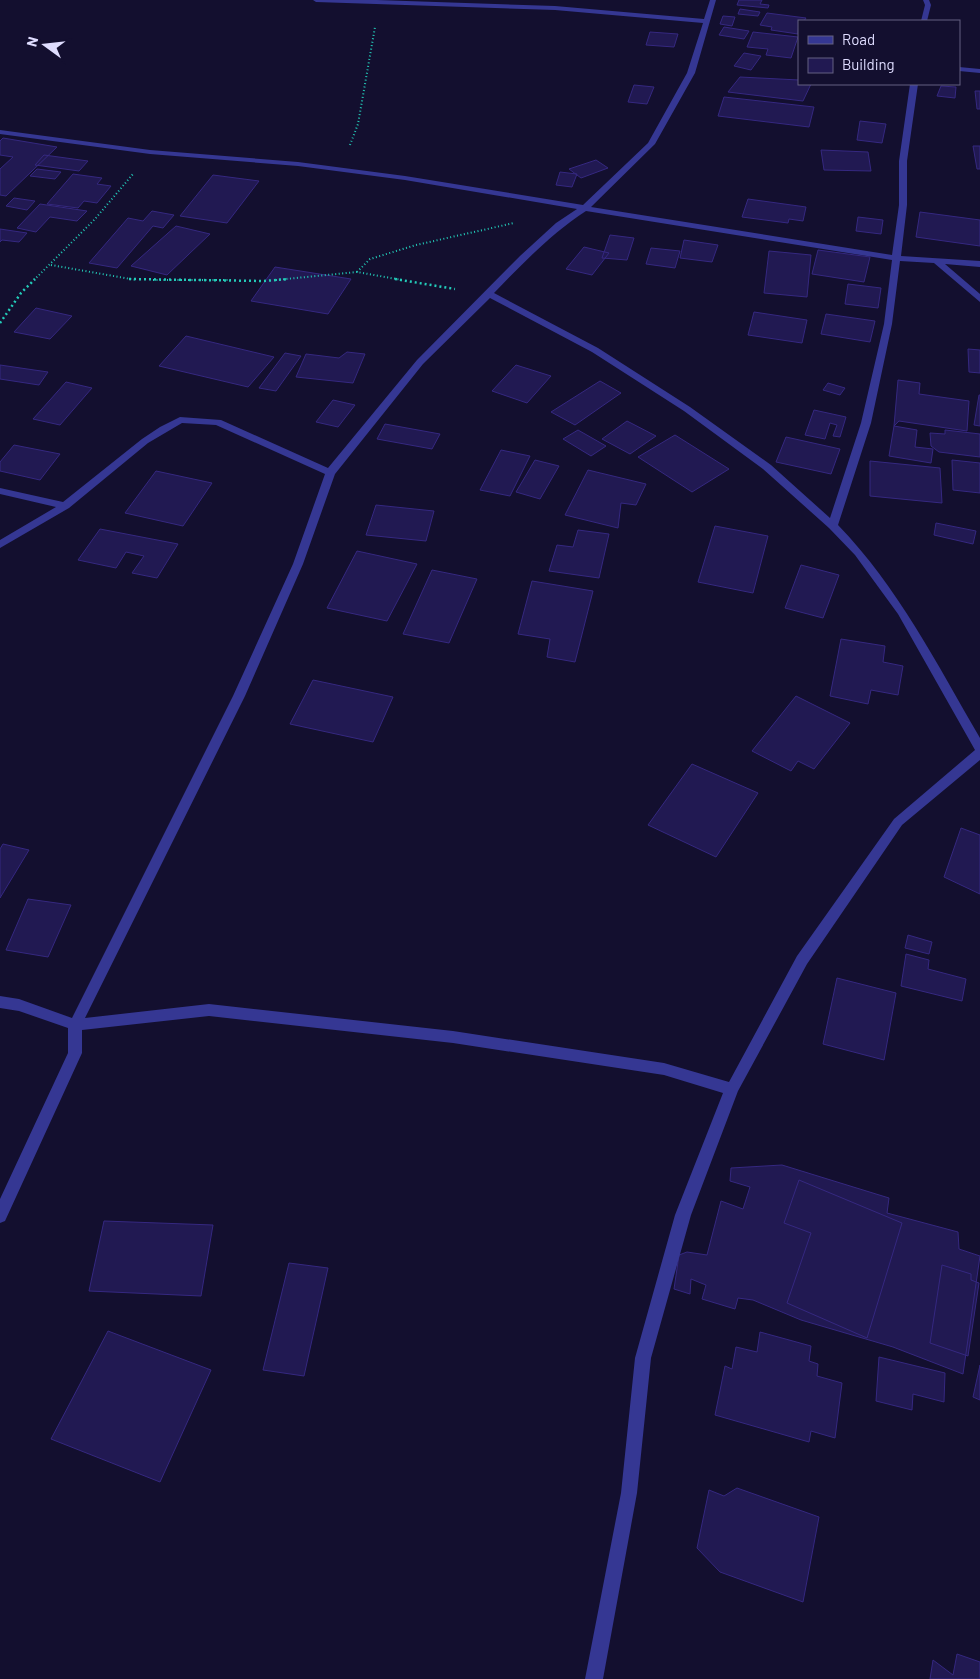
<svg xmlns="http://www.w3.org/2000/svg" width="980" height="1679" font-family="Barlow,sans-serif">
<rect width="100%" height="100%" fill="#130f2f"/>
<path fill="#211952" stroke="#352880" d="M739 0H762L760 4 769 5 768 8 737 5Z
M740 9 760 12 758 16 738 14Z
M767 13 806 18 804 21H799L798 34 771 30 772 27 760 25Z
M723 16 735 17 732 26 720 24Z
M724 27 749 31 744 39 719 35Z
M650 32 678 34 674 47 646 45Z
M753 32 798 37 791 58 766 55 768 49 747 47Z
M744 53 761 56 751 70 734 66Z
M740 77 799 80V84H811L803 101 728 92Z
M634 85 654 87 647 104 628 102Z
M941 86 956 87 955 98 937 96Z
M975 91H980V109H977Z
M724 97 814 107 809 127 718 116Z
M860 121 886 124 882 143 857 140Z
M3 138 57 147 6 196 0 195V169L13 157 0 155V141Z
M973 146H980V169H977Z
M821 150 868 152 871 171 824 170Z
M44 155 88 161 79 171 35 165Z
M596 160 608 168 581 178 569 169Z
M37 169 61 172 55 179 30 176Z
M560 172 577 174 572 187 556 185Z
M73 174 102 178 97 184 111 186 97 203 84 201 78 208 47 204Z
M213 175 259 181 227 223 180 216Z
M14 198 35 201 27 210 6 206Z
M748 199 806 207 803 221 789 219 788 223 742 217Z
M40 204 87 211 77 221 50 217 36 232 17 228Z
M152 211 174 215 163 228 153 226 117 268 89 263 128 218 143 221Z
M920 212 980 220V246L916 237Z
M858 217 883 220 881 234 856 231Z
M176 226 210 234 167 275 131 266Z
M0 229 27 233 19 242 2 240 0 242Z
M610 235 634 238 627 260 602 258Z
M684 240 718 245 712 262 680 258Z
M584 247 609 253 592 275 566 269Z
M651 248 680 251 675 268 646 264Z
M818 250 870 257 864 282 812 274Z
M769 251 811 255 807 297 764 293Z
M275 267 351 279 328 314 251 301Z
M848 284 881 288 878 308 845 304Z
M36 308 72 316 50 339 14 332Z
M754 312 807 320 802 343 748 335Z
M826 314 875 321 870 342 821 334Z
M186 336 274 357 248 387 159 366Z
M968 349 980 350V373L969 372Z
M347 352 365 354 353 383 296 377 306 354 339 358Z
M285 353 301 356 276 391 259 388Z
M0 365 48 372 39 385 0 379Z
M516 365 551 376 527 403 492 391Z
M898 380 920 383 919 394 969 401 967 431 899 421 894 426Z
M600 381 621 393 575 425 551 412Z
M66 382 92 388 60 425 33 419Z
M828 383 845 388 840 395 823 390Z
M979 395H980V426L974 425Z
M333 400 355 405 338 427 316 422Z
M814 410 846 417 840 437 833 436 837 425 830 423 825 439 805 435Z
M627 421 656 436 630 454 602 439Z
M385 424 440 434 432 449 377 439Z
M894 426 917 430 915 447 933 449 931 463 889 456Z
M578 430 606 446 591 456 563 439Z
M945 430 980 434V457L939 452 931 446 930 433 945 434Z
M675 435 729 469 692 492 638 457Z
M786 437 840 449 831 474 776 462Z
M14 445 60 454 40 480 0 471V462Z
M501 450 530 456 510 496 480 490Z
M535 460 559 466 540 499 516 492Z
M952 460 980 463V493L953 490Z
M870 461 940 468 942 503 870 496Z
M588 470 646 484 636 505 621 503 618 528 565 515Z
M156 471 212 483 183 526 125 513Z
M376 505 434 511 426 541 366 535Z
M936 523 976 531 973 544 934 535Z
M715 526 768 536 753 593 698 582Z
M100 529 178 544 157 578 132 573 144 556 126 552 116 568 78 560Z
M578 530 609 534 599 578 549 571 557 545 573 547Z
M357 551 417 564 387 621 327 608Z
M801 565 839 575 823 618 785 608Z
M432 570 477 579 449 643 403 634Z
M532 581 593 591 575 662 547 657 550 639 518 634Z
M841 639 885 646 883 662 903 666 898 695 871 690 868 704 830 696Z
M313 680 393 697 373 742 290 724Z
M796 696 850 723 814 769 798 761 791 771 752 751Z
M692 764 758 793 716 857 648 825Z
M961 828 980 835V894L944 877Z
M3 844 29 850 0 898V849Z
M28 899 71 905 48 957 6 950Z
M908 935 932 942 929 954 905 948Z
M906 954 929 960 928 969 966 979 962 1001 901 986Z
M837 978 896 993 884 1060 823 1044Z
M782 1165 889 1198 887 1213 958 1232 959 1249 980 1256 963 1374 893 1347 801 1320 753 1300 738 1298 735 1309 702 1299 706 1285 691 1279 690 1294 674 1289 679 1255 687 1252 707 1255 721 1201 743 1209 750 1187 730 1181 731 1168Z
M799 1180 902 1223 867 1338 787 1303 811 1233 784 1223Z
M104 1221 213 1225 201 1296 89 1291Z
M289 1263 328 1268 304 1376 263 1370Z
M942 1265 971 1274V1280L979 1283 968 1356 930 1343Z
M108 1331 211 1370 160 1482 51 1439Z
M760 1332 811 1346 809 1361 818 1364 817 1376 842 1383 835 1438 811 1431 809 1442 715 1415 725 1366 732 1369 736 1347 757 1352Z
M879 1357 945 1373 944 1402 913 1394 912 1410 876 1401Z
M980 1365V1400L973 1397Z
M737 1488 819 1517 803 1602 720 1572 697 1548 709 1490 724 1496Z
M957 1654 980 1662V1679H930L933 1660 953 1675Z"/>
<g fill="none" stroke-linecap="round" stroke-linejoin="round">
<path stroke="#23ccb9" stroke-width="2" stroke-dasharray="1 2.5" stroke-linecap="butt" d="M350 145 358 124 375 27
M51 265 136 280
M357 272 370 259 416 245 514 223
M34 280 95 219 133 174
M153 280H231
M276 280 357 272 402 280"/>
<path stroke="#23ccb9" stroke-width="2.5" stroke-dasharray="2 3" stroke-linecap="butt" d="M129 279 263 281 289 279
M395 279 455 289
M0 323 21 293 35 279"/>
<path fill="#353793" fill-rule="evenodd" d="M313 0H377L555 6 704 19 710 0H716L695 73 655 144 591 207 892 255 899 205V161L910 84H918L907 161V205L901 256 980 261V267L945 264 980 294V302L934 263 900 261 892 324 871 423 838 525C898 587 937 664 980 738V760L902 825 807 964 738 1091 691 1215 651 1358 637 1493 603 1679H585L621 1493 635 1358 675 1215 723 1093 664 1075 453 1043 209 1016 82 1030V1053L5 1221 0 1223V1199L68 1053V1028L19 1011 0 1008V996L19 999 72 1018 233 696 293 564 325 474 216 425 182 423 148 443 69 508 0 548V540L56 507 0 494V488L63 502 142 439 160 427 180 417 221 420 328 468 417 360 520 256 556 223 577 209 405 180 298 166 150 154 0 134V130L150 150 298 162 405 176 583 205 648 143 687 73 703 23 555 10 316 2ZM586 211 892 260 884 324 861 423 830 518 771 465 690 407 598 348 494 293C523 263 551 234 586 211ZM490 298 592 352 684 411 763 469 829 528 855 555 898 614 975 750 894 819 797 956 729 1082 664 1063 453 1031 209 1004 85 1018 245 696 303 564 335 474 423 364Z
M923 0H929L931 5 927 21H921L925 5Z
M959 67 980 69V73L959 71Z"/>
</g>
<rect x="798" y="20" width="162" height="65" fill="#130f2f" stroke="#656182"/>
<rect x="808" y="36" width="25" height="8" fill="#353793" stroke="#656182"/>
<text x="842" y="45" font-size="15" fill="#dfddff">Road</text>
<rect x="808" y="58" width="25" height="15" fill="#211952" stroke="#656182"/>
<text x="842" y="70" font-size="15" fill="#dfddff">Building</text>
<g transform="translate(45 45) rotate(285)" stroke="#130f2f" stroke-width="4" paint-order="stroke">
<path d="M0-4L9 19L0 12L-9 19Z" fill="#dfddff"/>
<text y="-8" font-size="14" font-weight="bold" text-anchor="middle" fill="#dfddff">N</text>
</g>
</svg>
